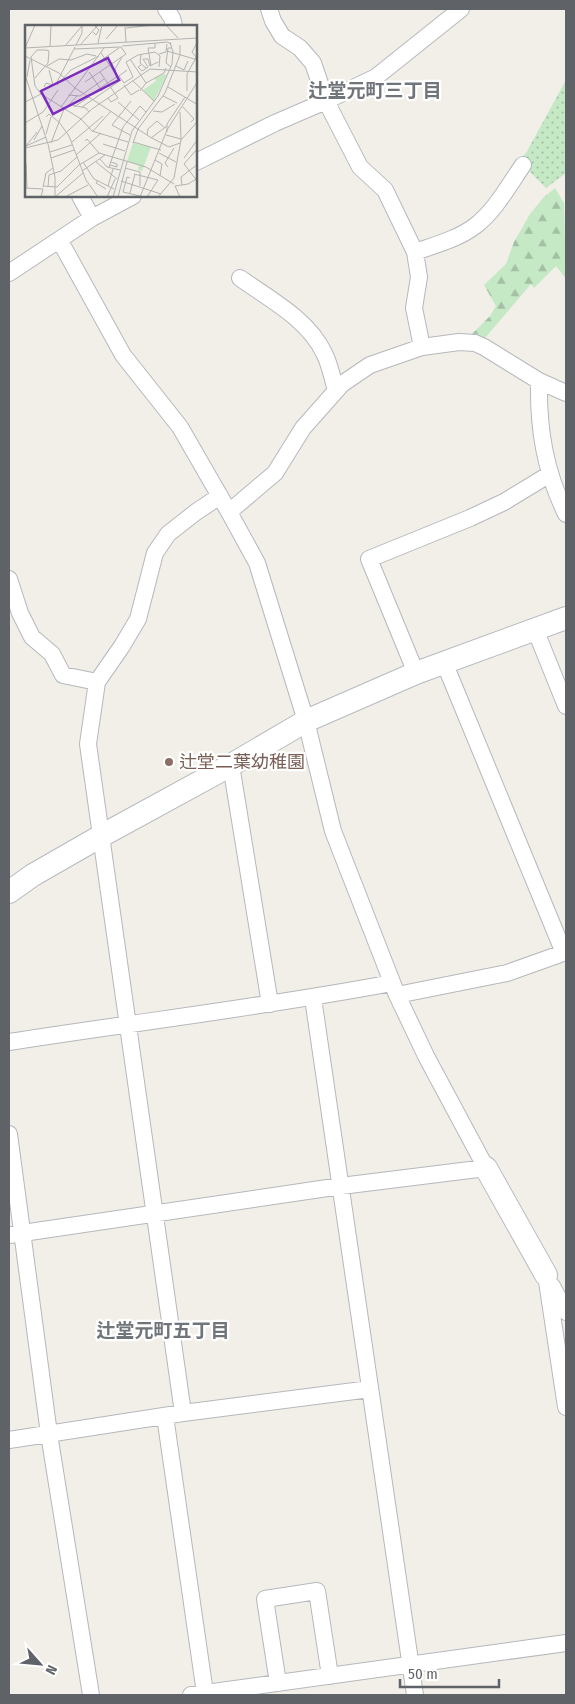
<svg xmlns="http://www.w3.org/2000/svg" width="575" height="1704" font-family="'Fira Sans Condensed','Noto Sans JP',sans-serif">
<defs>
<pattern id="forest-firs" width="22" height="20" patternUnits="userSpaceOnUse" patternTransform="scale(1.25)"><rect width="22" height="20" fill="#c5e8c5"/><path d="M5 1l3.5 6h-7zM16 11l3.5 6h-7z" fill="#a3c0a4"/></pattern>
<pattern id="park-dots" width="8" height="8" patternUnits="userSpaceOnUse" patternTransform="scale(1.25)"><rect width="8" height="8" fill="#c5e8c5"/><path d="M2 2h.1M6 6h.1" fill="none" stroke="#a3c0a4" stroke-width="1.8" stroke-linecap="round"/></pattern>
</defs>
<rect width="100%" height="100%" fill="#f1efe8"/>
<path fill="url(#forest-firs)" d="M555 188 564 203 566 279 556 266 534 288 531 284 485 338 474 337 472 334 490 316 496 306 484 285 506 264 514 242 530 214 544 197Z"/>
<path fill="url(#park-dots)" d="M566 80V173L546 188 519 161 526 153Z"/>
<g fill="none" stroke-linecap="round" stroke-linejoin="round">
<g stroke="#b5b8bc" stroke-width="18">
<path id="street" d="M166 9 172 18 174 26
M269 9 273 21 282 36 300 48 313 63 326 101 360 167 385 190 415 252 419 277 414 308 422 347
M196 162 275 123 326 101 376 77 461 9
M80 196 92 218
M415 252C435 245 458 239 475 226 495 211 509 185 523 165
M9 273 92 218 133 196
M240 278C269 299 308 319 324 353 330 364 332 378 336 390
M539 381C538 429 545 471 566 514
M229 512 275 473 303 428 342 384 370 365 422 347 459 342 475 343 484 347 539 381 566 393
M9 579 20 613 32 637 52 654 63 675 97 682
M535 629 566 706
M444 662 564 953
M416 673 369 559 470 518 504 502 550 474
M231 765 270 1004
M397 995 507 973 566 952
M313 998 415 1695
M9 1042C137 1022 265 1007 392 983
M9 1134 49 1434 91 1695
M9 1235 341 1186 486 1168 426 1056 397 995 333 831 306 721 257 563 229 512 180 427 123 355 60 241
M546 1275 566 1407
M552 1286 566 1312
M183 1413 88 744 97 682 122 646 138 619 155 553 168 534 196 512 220 496
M165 1416 205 1693
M9 1440 183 1413 370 1389
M278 1683 265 1599 317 1591 330 1676
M191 1695 566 1643"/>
</g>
<g stroke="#b6babf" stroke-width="24">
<path id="secondary" d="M9 892 33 875 101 836 231 765 306 721 416 673 566 618
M486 1168 546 1275"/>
</g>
<use href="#street" stroke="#fff" stroke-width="16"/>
<use href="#secondary" stroke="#fff" stroke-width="22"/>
</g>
<circle fill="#8d6e63" stroke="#fff" stroke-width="2" cx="169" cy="762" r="5"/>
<g text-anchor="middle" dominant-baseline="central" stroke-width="4.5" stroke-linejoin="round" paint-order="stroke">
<g font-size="18" fill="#785e54" stroke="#fff" text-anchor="start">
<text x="179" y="762">辻堂二葉幼稚園</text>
</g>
<g font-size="19" font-weight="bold" fill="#70757a" stroke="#fff">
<text x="375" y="90">辻堂元町三丁目</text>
<text x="163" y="1330">辻堂元町五丁目</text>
</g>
</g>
<g transform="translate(25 25)">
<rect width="172" height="172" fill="#f1efe8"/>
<path d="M108 118 126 122 117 146 113 145 114 140 102 136Z" fill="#c5e8c5"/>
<path d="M139 49 142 50 129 76 118 65 131 56 129 53Z" fill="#c5e8c5"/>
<path fill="none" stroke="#b3b3b1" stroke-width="1" d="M141 0 153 13M100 2 101 17M101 3 129 0M68 7 71 10 74 5 69 0M81 14 93 0M73 18 77 0M56 19 73 0M51 20 57 8V0M40 21 57 1M97 21 143 17 146 20M25 22 26 0M0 23 173 13M0 23 10 0M49 24 96 22M142 26 173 35M76 28 93 52M116 29 115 38 121 43M134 29 141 27 142 19M0 31 34 48 50 63 125 112 144 122 155 118M171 32 167 27 173 16M105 34 121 58M69 40 94 23M116 40 113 42 117 46 123 42 118 34H123L125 41 133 37M22 41 34 34 46 35 62 29 71 31M126 41 123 23H130V18M151 41 159 45 163 36M146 42 141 38 143 23H147M102 45 94 51 99 58 108 52 101 37 113 30 130 27 135 31 134 42M91 46 90 44 97 32M64 47 77 66M75 47 93 73 86 77 83 73M0 50 23 119 30 152V172M2 52 5 35M10 53 23 38 24 26 21 25H12L6 32 10 61 16 69M108 56 129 76M32 57 50 22M60 57 101 29 96 22M32 60 46 45 74 31M99 60 106 70 114 65M19 62 21 58 28 60 24 45M143 62 173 80M115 66 121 58 139 48 141 43M162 66V49L173 29M43 70 55 71 79 54M65 70 93 51M138 71 152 78M0 77 16 69 56 94 67 106 103 117M93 77 114 95M47 80 61 83 64 87M36 82 79 23M49 82 64 72M57 82 96 55M158 82 169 94 166 97M40 84 52 71M128 86 137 87 150 79M155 87 156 115M21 92 24 89 34 97 44 111 61 155 73 172M0 98 18 87 33 65M68 106 86 86M142 107V99L160 72M21 109 26 92M105 110 87 100 106 76M122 110 123 104 132 96 140 103M141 110 156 114M126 113 142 101M9 115 17 101M60 116 62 114 74 128 121 142 149 159M47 117 78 91M108 117 136 125M26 118 39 84M108 118 113 104 140 68 155 30V20M78 119 100 126M1 121 21 112M1 121 12 107M0 123 33 115 67 84 125 44 173 47M173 123 159 139 173 157M25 127 47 120M134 128 151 137M51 130 76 108M26 133 49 125M159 133 173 114M75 134 82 142 95 145M130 135 137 139 135 151M58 137 69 154 89 164M71 137 92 154M1 138 2 163M85 140 92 142V139L86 137M84 142 98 102 115 81 121 87M143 142 140 138 149 123M100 143 115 147V161M57 146 80 130M109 149 133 155 122 172M105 153 102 152 98 167 119 172M73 155 71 158 81 164M96 156 136 169M157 160 156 152 173 139M18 161 32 162 54 140 74 128M83 161 88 144M18 162 21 148 28 143M23 162 24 150 36 146 52 132M0 163 18 164 16 172M105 168 110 149M30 172 58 148M40 172 63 160M82 172 90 154M88 172 107 106 133 71 147 39 148 27 145 17M93 172 102 137M115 172 142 105 173 56M133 172 149 153 156 115 173 96M155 172 150 161 163 159 173 153"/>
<path fill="#7b2cbf" fill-opacity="0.15" stroke="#7b2cbf" stroke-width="2.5" d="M83 33 94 55 28 89 16 66Z"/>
<rect width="172" height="172" fill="none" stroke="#5f6368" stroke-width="2.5"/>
</g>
<rect width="575" height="1704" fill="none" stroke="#5f6368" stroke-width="20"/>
<g transform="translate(40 1664) rotate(117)" stroke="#ffffff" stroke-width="4" paint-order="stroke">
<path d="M0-4L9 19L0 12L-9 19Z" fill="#5f6368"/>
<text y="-8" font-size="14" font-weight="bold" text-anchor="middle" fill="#5f6368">N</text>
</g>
<path d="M400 1679v8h99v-8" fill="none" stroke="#5f6368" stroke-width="2.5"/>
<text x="408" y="1679" font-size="15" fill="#5f6368" stroke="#ffffff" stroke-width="4" paint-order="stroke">50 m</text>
</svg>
